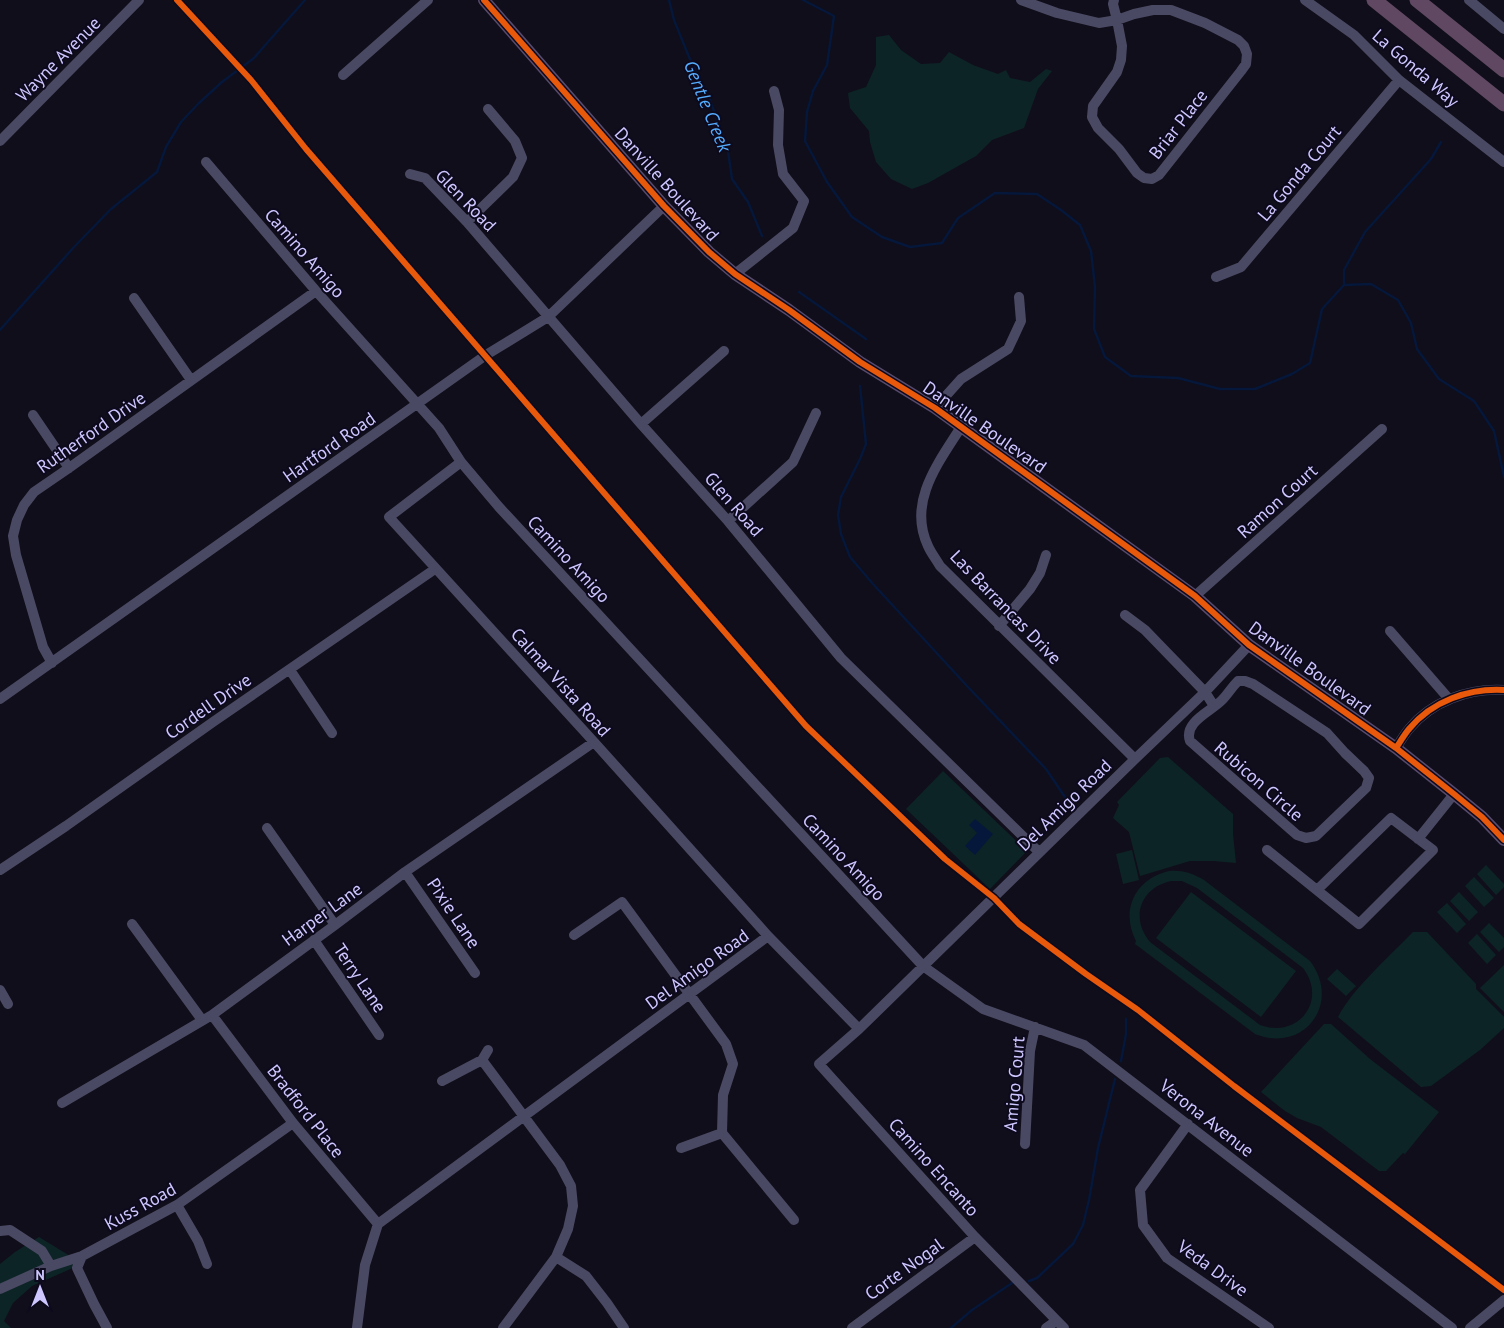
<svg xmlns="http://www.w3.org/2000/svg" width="1504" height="1328" font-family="'PT Sans',sans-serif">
<rect width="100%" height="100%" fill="#100e1a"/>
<path fill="#0d2426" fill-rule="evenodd" d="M889 35 901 50 921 64 940 63 949 52 973 65 998 74 1006 70 1010 78 1030 82 1046 69 1052 71 1038 89 1024 128 992 140 976 156 928 183 912 189 891 179 876 162 870 142 869 131 850 108 848 93 866 87 876 65V37Z
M1168 757 1233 814V834L1236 863 1213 861H1190L1140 876 1129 832 1113 818 1119 805 1117 802 1160 758Z
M943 771 1027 851 990 889 906 809Z
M1132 850 1139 880 1123 884 1116 854Z
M1486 865 1504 884V887L1496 895 1477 874Z
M1169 871C1182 870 1192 873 1204 880L1310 961C1342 1003 1304 1054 1255 1034L1135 944 1136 941C1120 910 1135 879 1169 871ZM1171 881H1182L1197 888 1303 968C1328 1001 1298 1039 1260 1025L1150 942C1130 918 1140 888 1171 881Z
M1474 877 1494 898 1484 907 1465 886Z
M1191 892 1296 971 1261 1017 1156 938Z
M1459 892 1478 912 1469 921 1450 901Z
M1447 903 1466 924 1457 933 1437 912Z
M1489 923 1504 938V947L1499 952 1480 932Z
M1413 932H1427L1476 984V989L1504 1017V1028L1480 1050 1431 1086 1421 1087 1338 1017C1353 988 1390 956 1413 932Z
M1477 934 1496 955 1487 964 1468 943Z
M1504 965V1012L1480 988Z
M1337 969 1356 986 1346 996 1327 979Z
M1324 1024H1331L1370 1059 1439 1112 1405 1154 1403 1153 1386 1171H1379L1321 1127 1297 1118 1285 1111 1261 1092Z
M39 1237 70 1256 75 1267 32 1286 13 1303 4 1321 11 1328H0V1264L15 1252Z"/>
<path fill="#05173a" d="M975 819 993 834 975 855 965 846 977 833 969 825Z"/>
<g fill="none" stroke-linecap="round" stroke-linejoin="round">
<path stroke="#05173a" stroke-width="2.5" d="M669 0 674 20 689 57 710 100 728 151 732 179 748 202 762 236
M803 0 834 16 827 65 813 91 807 112 805 141 827 182 852 217 882 237 910 247 942 243 958 218 995 193 1037 194 1061 210 1080 225 1091 251 1095 287 1094 329 1105 357 1131 376 1178 378 1220 389H1255L1292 374 1310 363 1322 309 1344 285 1371 284 1398 300 1411 323 1417 349 1439 379 1474 401 1494 431 1504 477
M1344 285V270L1365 232 1431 159 1441 142
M799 292 866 339
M0 330 74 247 111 209 157 172 166 147 181 122 199 103 222 82 254 58 305 0
M860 386 866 444 860 459 841 497 838 515 841 534 850 557 873 584 968 687 1046 769 1067 800
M1121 1061 1126 1034V1019
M1029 1281 1037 1278 1073 1244 1083 1225 1089 1200 1098 1148 1115 1079
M951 1328 972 1310 1012 1283"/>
<path stroke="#4a4963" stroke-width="10" d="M1021 0 1057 13 1099 23 1117 20 1113 4 1114 0
M1305 0 1354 35 1399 80 1504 162
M1469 0 1504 29
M1153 10H1171L1205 23 1238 40 1244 46 1247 54 1246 64 1241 71 1159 175 1152 179 1144 178 1137 173 1119 149 1098 128 1092 117 1093 106 1117 72 1121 60 1122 46 1117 20 1134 14Z
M343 75 428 0
M0 141 139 0
M206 162 316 291 439 428 461 462 499 507 923 966 983 1009 1084 1045 1452 1328
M410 174 425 178 467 222 641 424 728 521 841 658 1039 852
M467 222 513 177 522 158 515 141 488 109
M735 274 793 228 804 201 783 174 778 145 779 110 774 91
M1216 277 1241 267 1399 80
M134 298 191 380
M935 408 961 379 1008 349 1021 321 1019 297
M33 415 69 468
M641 424 724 351
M961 427C939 462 907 502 928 546 931 553 936 559 940 566L1135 759
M461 462 389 517 594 742 768 936
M728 521 793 462 816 413
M1195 596 1382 429
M1125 615 1145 630 1205 692 1214 706
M999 626 1030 589 1040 573 1046 555
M1390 631 1449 699
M52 663 43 647 16 555 13 536 17 520 24 505 34 492 69 468 316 291
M290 670 332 733
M1238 681H1245L1253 684 1327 733 1345 753 1364 771 1369 778 1366 788 1316 836 1306 838 1297 835 1190 741C1183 722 1212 711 1222 700 1228 694 1231 688 1238 681Z
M0 699 486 355 548 317 664 206
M1396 748C1400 742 1404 735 1409 729 1432 701 1469 688 1504 690
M267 828 335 925
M1418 839 1454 794
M1267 850 1359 924 1433 850 1391 818 1317 890
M0 870 66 826 213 722 435 569
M405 872 475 973
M132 924 202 1020
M574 935 622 902 726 1044 733 1064 723 1095 722 1133 794 1220
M314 940 379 1035
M0 990 8 1004
M212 1015 293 1123 378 1224
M482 1060 560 1165 571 1186 573 1206 568 1229 556 1257 503 1328
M442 1081 482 1060 488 1050
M62 1103 212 1015 335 925 405 872 594 742
M1188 1124 1140 1190 1143 1225 1167 1258 1269 1328
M1025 1144 1030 1051 1035 1027
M681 1148 722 1133
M177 1205 198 1241 207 1264
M0 1231 10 1230 42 1251 51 1266
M82 1256 77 1268 94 1304 107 1328
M556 1257 586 1276 607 1303 624 1328
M0 1289 51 1266 82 1256 177 1205 293 1123
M357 1328 365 1265 378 1224 768 936 859 1029
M852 1328 975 1237
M1046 1328 1056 1321
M1064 1328 975 1237 819 1064 859 1029 1135 759 1205 692 1249 645
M1470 1328 1504 1300"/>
<path stroke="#584b6d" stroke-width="12" d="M484 0 664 206 709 252 735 274 789 310 860 362 935 408 1195 596 1249 645 1396 748 1454 794 1482 817 1504 840"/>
<path stroke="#604863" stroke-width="15" d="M1374 0 1504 104
M1417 0 1504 70"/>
<g stroke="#0d0a1e" stroke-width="9">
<path id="cycleway" d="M177 0 251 80 306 149 806 726 945 859 994 898 1019 924 1086 974 1138 1010 1234 1086 1504 1290
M484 0 664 206 709 252 735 274 789 310 860 362 935 408 1195 596 1249 645 1396 748 1454 794 1482 817 1504 840
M1396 748C1400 742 1404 735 1409 729 1432 701 1469 688 1504 690"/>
</g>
<use href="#cycleway" stroke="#e8590c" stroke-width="6"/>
</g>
<g text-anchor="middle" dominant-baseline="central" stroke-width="4" stroke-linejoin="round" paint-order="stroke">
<g font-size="18" fill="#cec7ff" stroke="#0d0a1e">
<text transform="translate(58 59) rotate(-45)">Wayne Avenue</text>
<text transform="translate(1416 68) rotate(41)">La Gonda Way</text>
<text transform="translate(1178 124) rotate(-52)">Briar Place</text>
<text transform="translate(1299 173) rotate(-50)">La Gonda Court</text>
<text transform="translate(667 184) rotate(48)">Danville Boulevard</text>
<text transform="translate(466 200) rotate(46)">Glen Road</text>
<text transform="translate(305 253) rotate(49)">Camino Amigo</text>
<text transform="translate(985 427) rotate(35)">Danville Boulevard</text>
<text transform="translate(91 432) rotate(-35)">Rutherford Drive</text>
<text transform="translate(329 447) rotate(-35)">Hartford Road</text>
<text transform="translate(1277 501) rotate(-42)">Ramon Court</text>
<text transform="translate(734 504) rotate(49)">Glen Road</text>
<text transform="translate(569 559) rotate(47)">Camino Amigo</text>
<text transform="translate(1006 607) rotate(46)">Las Barrancas Drive</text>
<text transform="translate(1310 668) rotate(36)">Danville Boulevard</text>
<text transform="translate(561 682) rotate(48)">Calmar Vista Road</text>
<text transform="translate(208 706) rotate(-35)">Cordell Drive</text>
<text transform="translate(1259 781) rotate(41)">Rubicon Circle</text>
<text transform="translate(1064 805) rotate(-44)">Del Amigo Road</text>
<text transform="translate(844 857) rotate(47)">Camino Amigo</text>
<text transform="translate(454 913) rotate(56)">Pixie Lane</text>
<text transform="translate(322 914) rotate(-36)">Harper Lane</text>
<text transform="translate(697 969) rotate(-36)">Del Amigo Road</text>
<text transform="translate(360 978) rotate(56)">Terry Lane</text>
<text transform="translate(1014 1084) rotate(-85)">Amigo Court</text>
<text transform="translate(306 1111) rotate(52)">Bradford Place</text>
<text transform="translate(1207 1118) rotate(38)">Verona Avenue</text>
<text transform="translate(934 1167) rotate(48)">Camino Encanto</text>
<text transform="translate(140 1206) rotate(-29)">Kuss Road</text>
<text transform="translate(1213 1268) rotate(36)">Veda Drive</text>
<text transform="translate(904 1269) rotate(-36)">Corte Nogal</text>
</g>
<g font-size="19" font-style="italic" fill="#55adff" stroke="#0d0a1e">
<text transform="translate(708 106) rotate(68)">Gentle Creek</text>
</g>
</g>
<g transform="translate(40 1288)" stroke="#0d0a1e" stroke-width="4" paint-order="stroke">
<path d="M0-4L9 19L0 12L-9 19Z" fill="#cec7ff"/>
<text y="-8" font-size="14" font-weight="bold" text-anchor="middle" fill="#cec7ff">N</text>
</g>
</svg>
